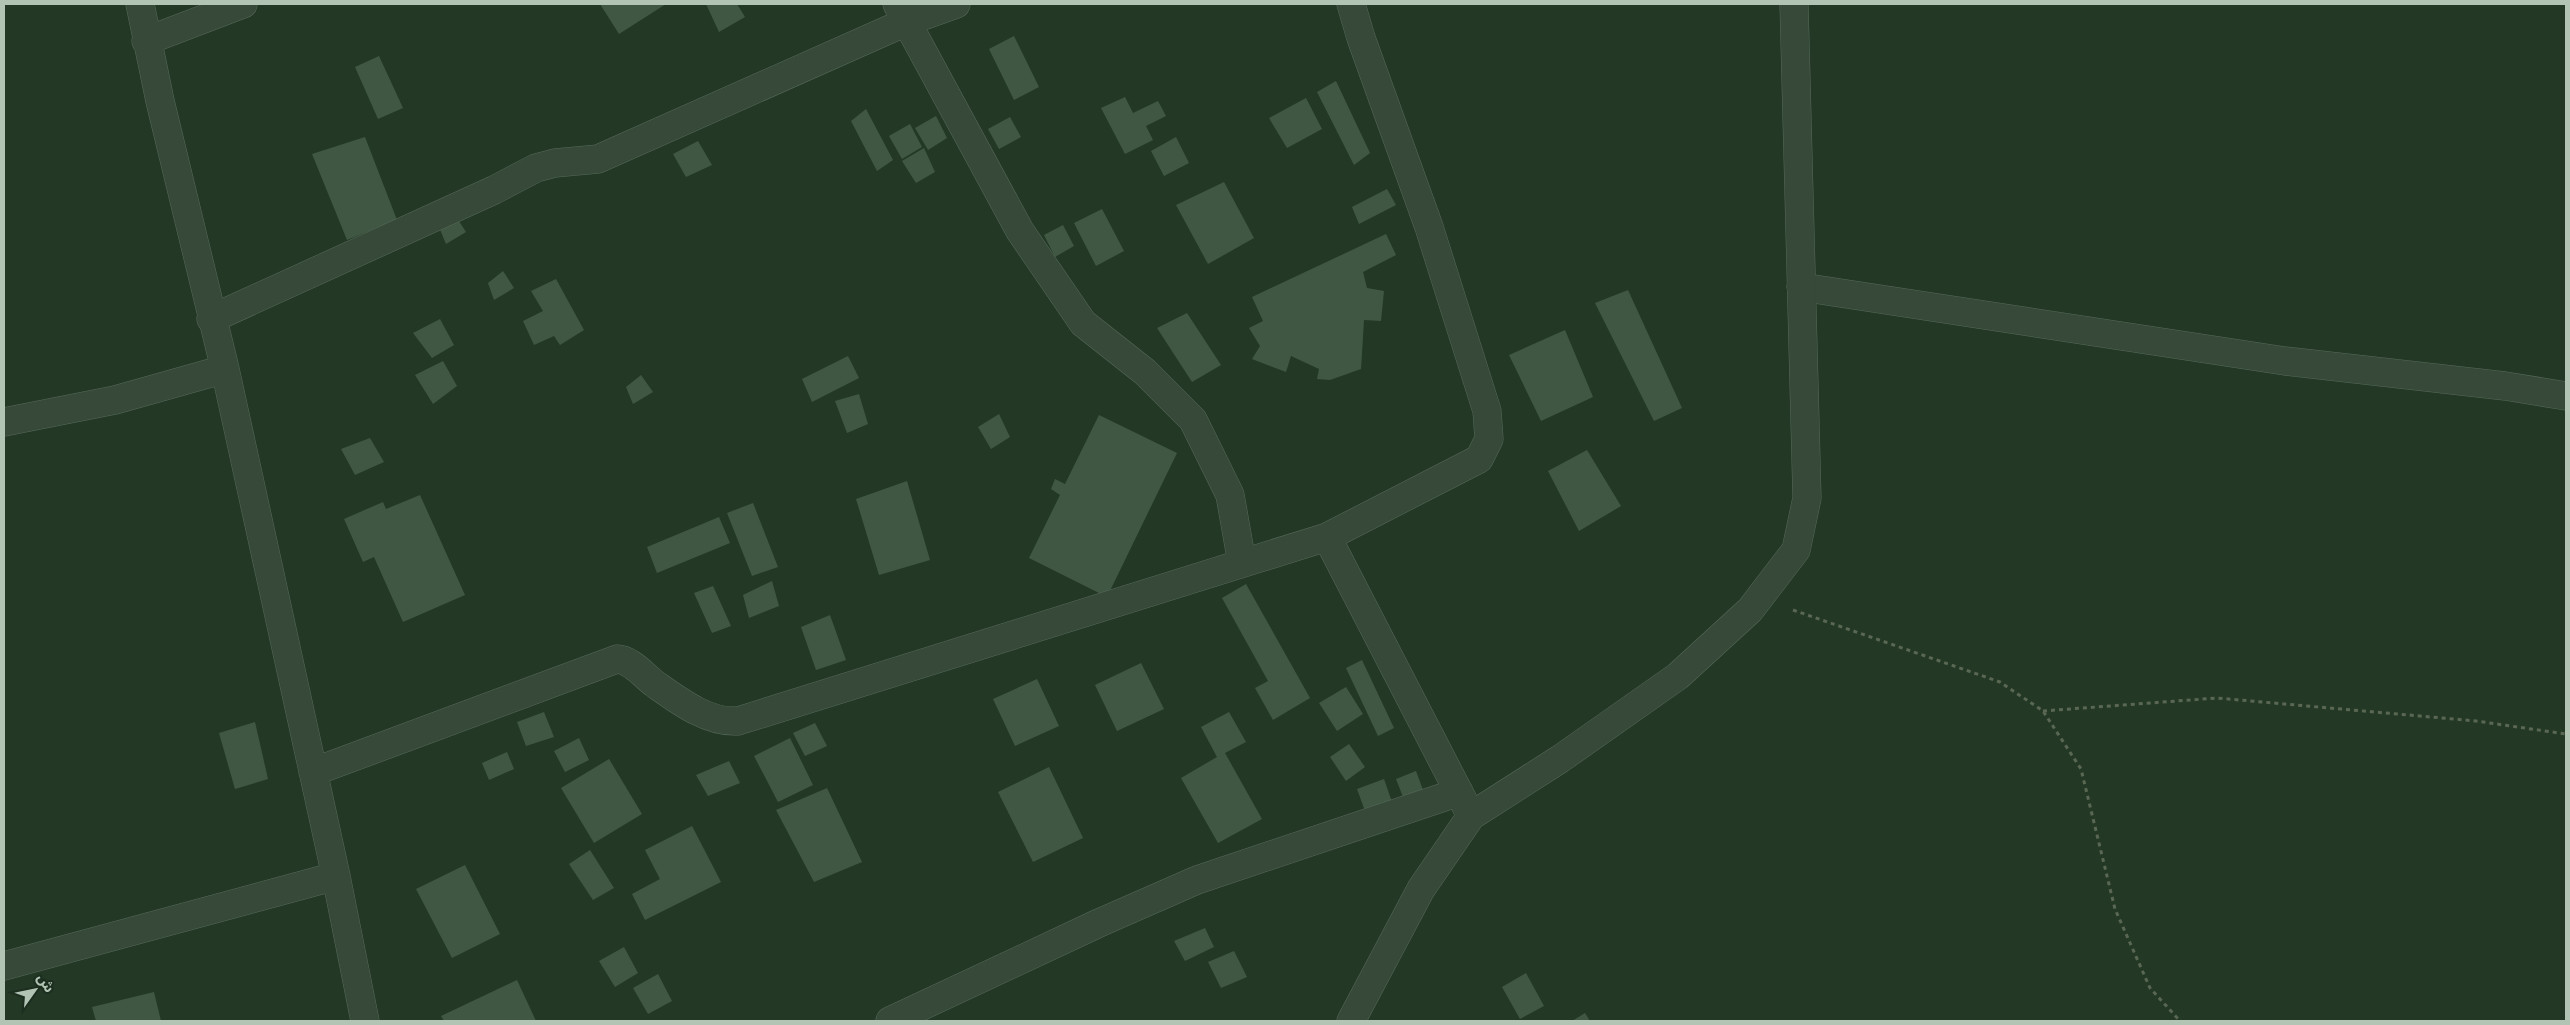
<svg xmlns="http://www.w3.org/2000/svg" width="2570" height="1025" font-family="Manrope,'Noto Sans Arabic',sans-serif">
<rect width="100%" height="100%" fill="#233926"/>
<path fill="#405843" d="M600 4H666L619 34Z
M706 4H737L745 17 719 32Z
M1014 36 1039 87 1014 100 989 49Z
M379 56 403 108 378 119 355 67Z
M1336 81 1370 153 1354 165 1317 92Z
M1125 97 1133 113 1158 101 1166 116 1146 126 1153 140 1125 154 1101 108Z
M1306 98 1322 129 1287 148 1269 118Z
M866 109 893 160 877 171 851 121Z
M936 116 947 138 928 150 915 128Z
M1010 117 1021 137 999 149 988 129Z
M910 124 922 147 902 159 889 136Z
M365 137 397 220 347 240 312 154Z
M1176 137 1189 163 1164 176 1151 151Z
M698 141 712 165 686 177 673 154Z
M924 148 935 172 916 183 902 161Z
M1224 182 1254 238 1208 264 1176 205Z
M1387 189 1396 205 1359 224 1352 207Z
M1102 209 1124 251 1096 266 1074 223Z
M455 215 466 232 446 244 439 227Z
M1063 225 1074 246 1055 257 1044 235Z
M1386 234 1396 255 1363 272 1367 288 1384 291 1381 321 1364 320 1361 369 1330 380 1317 379 1319 369 1291 356 1286 372 1252 359 1260 346 1249 328 1263 321 1252 297Z
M503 271 514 288 494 300 488 283Z
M556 279 584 330 560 345 554 336 534 345 523 321 543 311 531 291Z
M1628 290 1682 408 1654 421 1595 303Z
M1187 313 1221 365 1192 382 1157 328Z
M440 319 454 345 432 358 413 333Z
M1565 330 1593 397 1541 421 1509 355Z
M848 356 859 378 812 402 802 379Z
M443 361 457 386 433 404 415 375Z
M641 375 653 392 633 404 626 387Z
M859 394 868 424 847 433 835 401Z
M999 414 1010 437 991 449 978 427Z
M1099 415 1177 453 1107 597 1029 558 1060 495 1051 489 1055 479 1065 484Z
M370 438 384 462 355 475 341 449Z
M1587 450 1621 506 1579 531 1548 471Z
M907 481 930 560 879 575 856 499Z
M420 495 465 595 403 622 374 557 363 562 344 519 383 502 386 509Z
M753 503 778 567 752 576 727 513Z
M719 517 730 543 657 573 647 547Z
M772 581 779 606 749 618 743 595Z
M1246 584 1310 698 1273 720 1255 688 1268 681 1222 598Z
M713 586 731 626 712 633 694 593Z
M830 615 846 660 816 670 801 627Z
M1362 660 1394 728 1378 736 1346 668Z
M1141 663 1164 709 1117 731 1095 685Z
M1037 679 1059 726 1015 746 993 699Z
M1346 687 1363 714 1337 731 1319 703Z
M544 712 554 737 526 746 517 722Z
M1229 712 1246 742 1225 753 1262 819 1218 843 1181 778 1217 757 1201 727Z
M255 722 268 779 235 789 219 733Z
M815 723 827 746 805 756 793 733Z
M579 738 589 760 565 772 554 751Z
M790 738 813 785 778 802 754 756Z
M1349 744 1365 767 1346 781 1330 757Z
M507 752 514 769 489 780 482 763Z
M609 759 642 814 594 843 561 788Z
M729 761 740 783 708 796 696 775Z
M1049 767 1083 838 1033 862 998 792Z
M1416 771 1423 790 1403 797 1396 779Z
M1384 779 1392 802 1365 811 1357 789Z
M827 788 862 862 814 882 776 810Z
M692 826 721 882 645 920 632 894 660 879 645 850Z
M590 850 614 888 593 900 569 864Z
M465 865 500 934 452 958 416 889Z
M1205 928 1214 947 1185 961 1174 941Z
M624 947 638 973 615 987 599 961Z
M1234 951 1247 977 1221 988 1208 962Z
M1526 973 1544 1006 1520 1019 1502 987Z
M658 974 672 1001 648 1014 633 988Z
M517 980 536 1021H444L441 1016Z
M154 992 161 1021H96L92 1007Z
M1585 1013 1590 1021H1572Z"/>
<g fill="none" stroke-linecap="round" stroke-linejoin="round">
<g stroke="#576a5a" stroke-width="29">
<path id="minor" d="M140 4 160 101 225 369 336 876 365 1021
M897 4 1020 231 1083 323 1145 372 1193 420 1230 495 1242 563
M146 41 243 4
M1801 287 2285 361 2505 386 2566 396
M211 319 494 190 536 168 555 163 598 159 906 22 956 4
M4 422 115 400 225 369
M1327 537 1467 808
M313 772 617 659C632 660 643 675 655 684 679 701 708 723 738 721L1327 537 1479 459 1489 439 1487 411 1429 227 1361 38 1351 4
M4 966 336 876
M890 1021 1099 923 1197 880 1459 792"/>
</g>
<g stroke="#576a5a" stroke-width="29">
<path id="tertiary" d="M1351 1021 1421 889 1471 816 1560 759 1678 676 1750 610 1796 550 1807 498 1794 4"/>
</g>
<path stroke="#596753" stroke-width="3" stroke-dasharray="4 4" stroke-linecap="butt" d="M1793 610 2000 682 2043 711 2081 769 2115 909 2150 988 2180 1021
M2043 711 2217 698 2476 721 2566 734"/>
<use href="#minor" stroke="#374939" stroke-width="28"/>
<use href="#tertiary" stroke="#374939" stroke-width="28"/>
</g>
<rect width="2570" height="1025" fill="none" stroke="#b2c5b5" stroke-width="10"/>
<g transform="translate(35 990) rotate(57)" stroke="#1c2e1f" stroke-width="4" paint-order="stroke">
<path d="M0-4L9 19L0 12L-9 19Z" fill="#b2c5b5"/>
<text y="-8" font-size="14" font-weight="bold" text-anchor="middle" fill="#b2c5b5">ش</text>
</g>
</svg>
